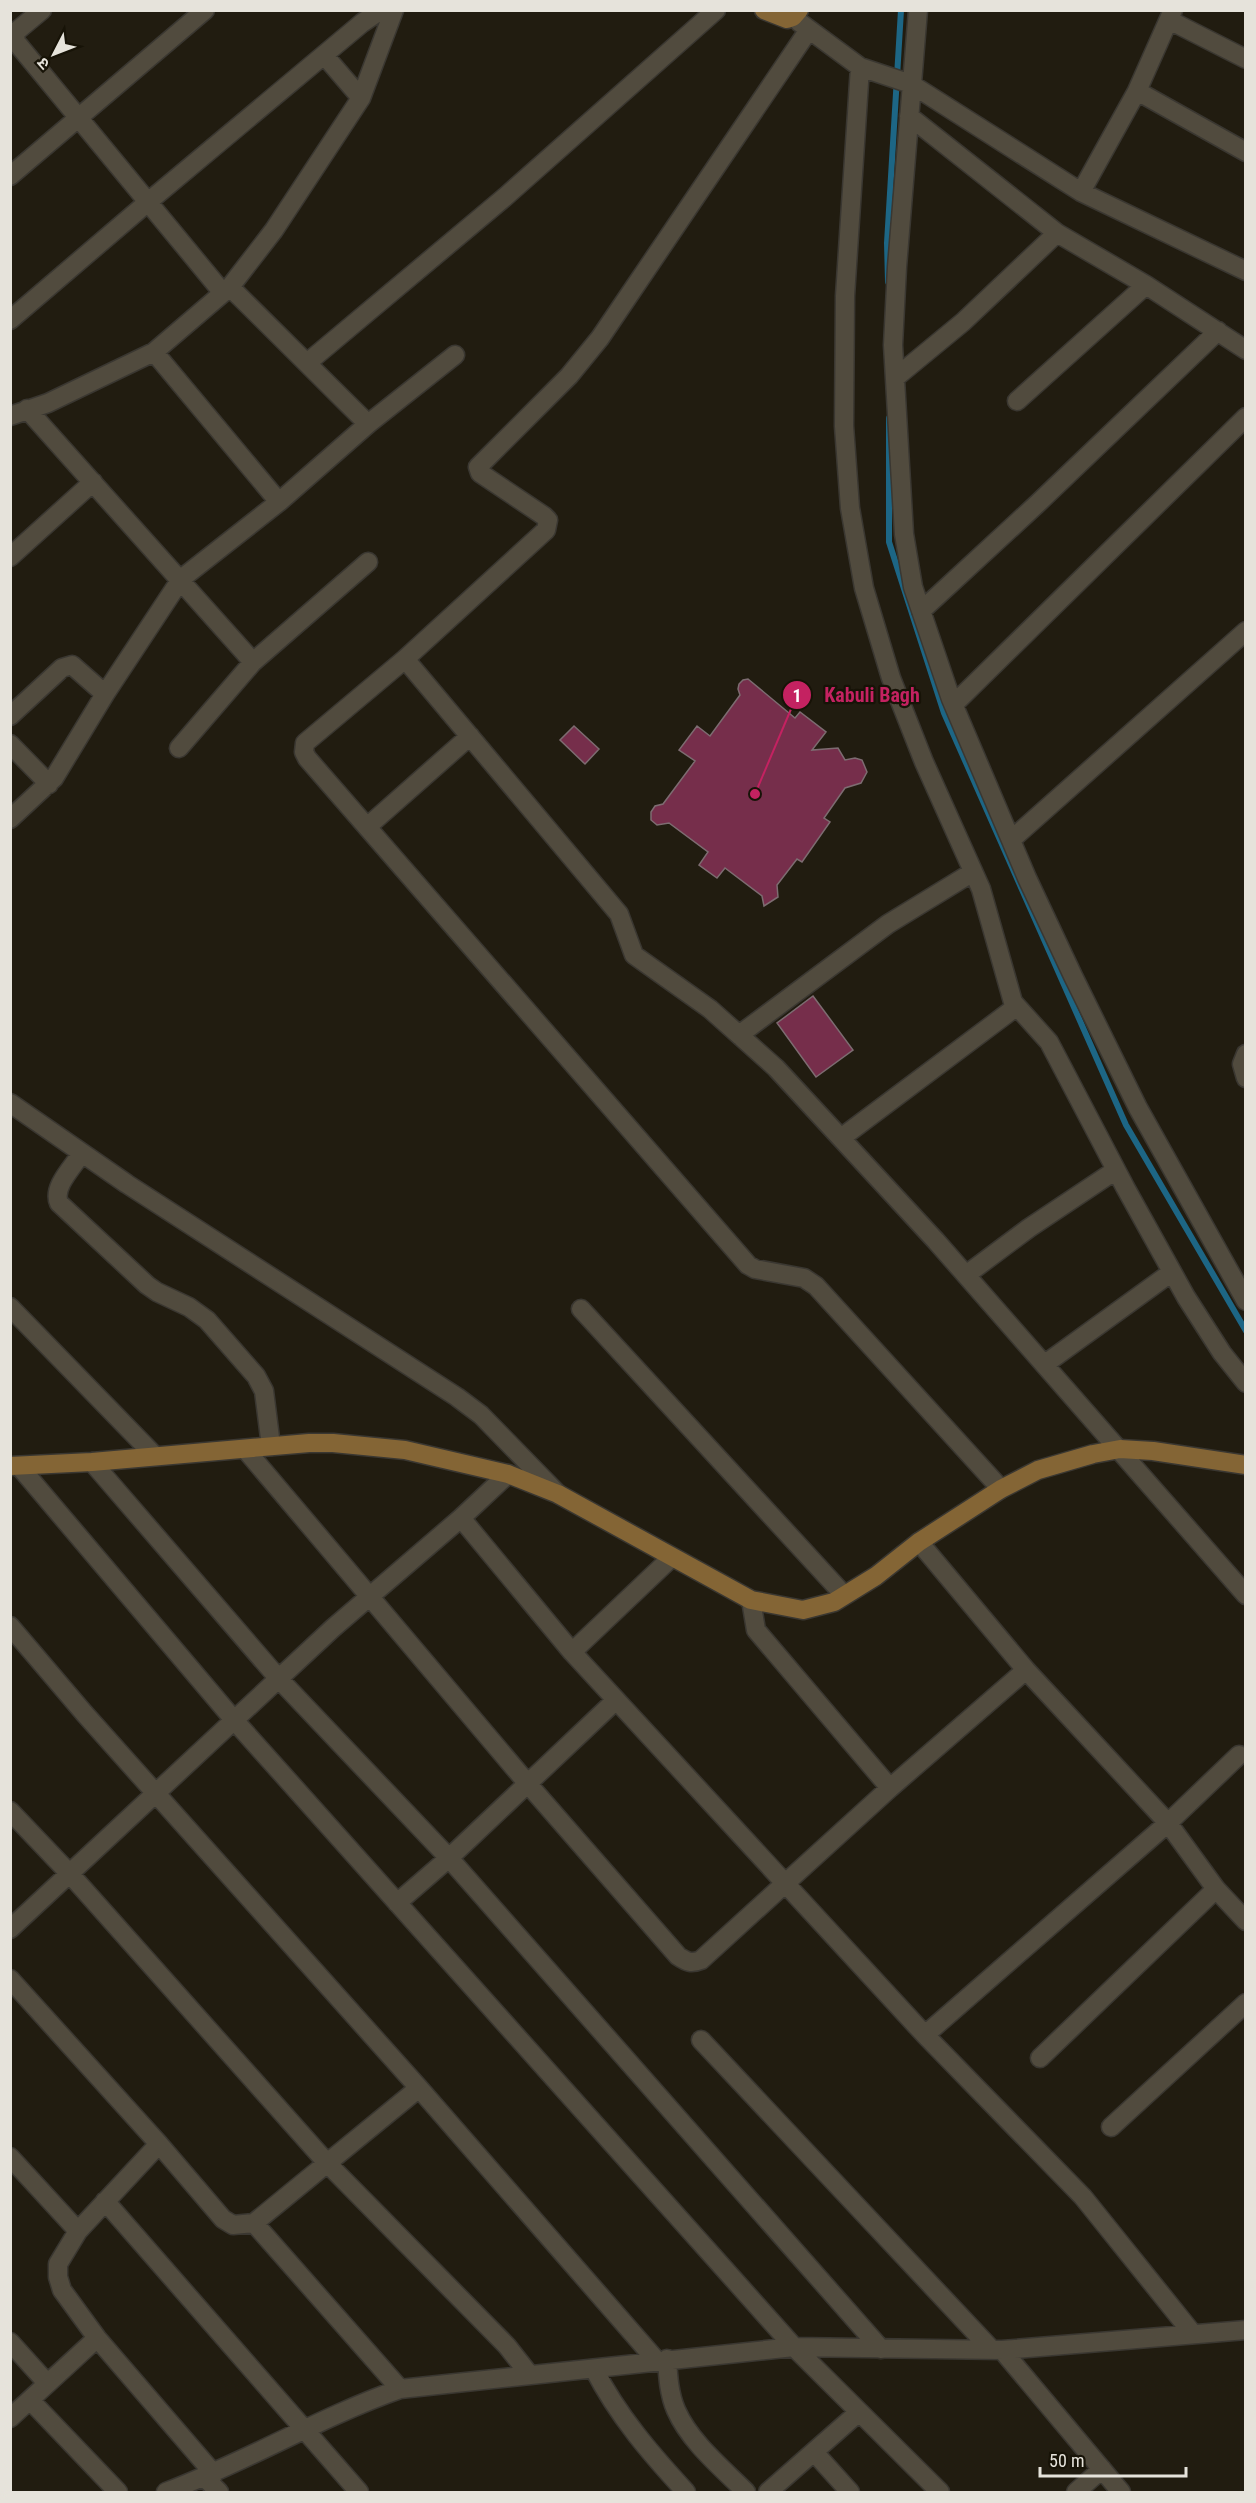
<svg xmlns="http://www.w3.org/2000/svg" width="1256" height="2503" font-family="'Roboto Condensed','Noto Sans Devanagari',sans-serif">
<rect width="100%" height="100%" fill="#211c10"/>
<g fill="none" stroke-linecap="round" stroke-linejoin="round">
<path stroke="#1d6685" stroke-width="6" d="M888 282 887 243 901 10
M889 418V542L944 713 1126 1125 1246 1331"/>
</g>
<path fill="#762e4b" stroke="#7d6c71" stroke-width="1.5" d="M748 679 795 718 800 712 826 732 812 750 838 748 845 760 855 758 862 760 867 772 861 783 845 788 824 818 830 822 802 862 797 859 777 885 778 897 764 906 762 896 725 868 717 878 699 865 708 852 669 823 657 825 651 820V812L655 806 663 804 695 761 679 750 697 726 710 736 740 695 738 689 739 684 743 680Z
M574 726 599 749 585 764 560 740Z
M813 996 853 1050 816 1077 777 1023Z"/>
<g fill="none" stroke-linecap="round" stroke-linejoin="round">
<g stroke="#3a3731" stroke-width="21">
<path id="street" d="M42 10 18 30 15 34 16 42 223 293
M918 10 897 267 893 345 904 534 913 587 951 699 1027 878 1073 976 1138 1108 1246 1301
M1169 20 1246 59
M799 22 860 67 911 84 1081 192 1246 271
M808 31 600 338 569 376 478 467 480 473 544 516 548 520 546 530 405 659 305 743 304 752 307 758 748 1265 755 1269 804 1278 816 1286 1001 1489
M324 55 361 98
M860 67 845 296 844 426 850 508 864 588 891 678 924 762 981 889 1013 1002 1049 1042 1125 1187 1186 1297 1222 1353 1246 1383
M1137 91 1246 152
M909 116 1057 233 1146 285 1246 350
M10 176 205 10
M1081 192 1137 91 1173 10
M230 287 368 424
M10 320 148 202 362 23 381 10
M154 352 279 502
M307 363 505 197 716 10
M895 378 963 322 1057 233
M1017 401 1146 285
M27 409 253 662
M10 416 48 403 154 352 230 287 274 230 361 98 394 10
M10 557 93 482
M921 611 1036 505 1218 331
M405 659 619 914 634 955 710 1009 776 1068 936 1241 1246 1595
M954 704 1246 417
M10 716 62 668 72 665 105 694
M10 744 49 784
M179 748 253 662 368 562
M10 819 54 778 105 694 181 579 279 502 368 424 455 355
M367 827 470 736
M1011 840 1246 631
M739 1035 888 924 973 872
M1246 1054 1242 1064 1246 1078
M10 1103 127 1184 457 1397 481 1415 558 1494
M841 1138 1016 1007
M81 1154C73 1167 52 1187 59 1203L147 1285 157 1292 189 1307 207 1320 256 1376 264 1391 271 1446
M966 1275 1029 1228 1116 1170
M10 1307 155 1456
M581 1309 844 1595
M1045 1364 1172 1272
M245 1449 528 1784 678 1956C687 1962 691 1964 701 1960L890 1788 1026 1670
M92 1462 279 1679 449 1858 881 2349
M19 1466 234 1720 794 2347 940 2492
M461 1518 572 1652
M919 1542 1026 1670 1168 1823 1216 1889 1246 1921
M671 1558 572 1652 925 2035 1083 2197 1193 2334
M751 1600 756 1630 890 1788
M10 1626 84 1713 419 2088 656 2360
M10 1811 70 1874 327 2163 507 2346 529 2374
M397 1903 449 1858 615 1701
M10 1929 333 1628 461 1518 508 1474
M10 1979 159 2144 223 2219 233 2225 254 2223
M925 2035 1168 1823 1239 1755
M701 2040 991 2349
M1040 2058 1216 1889
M1111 2127 1246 2003
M159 2144 78 2231 58 2264V2277L62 2290 97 2338 214 2474
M10 2157 78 2231
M105 2201 359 2492
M10 2342 47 2383
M1002 2350 1121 2492
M667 2359C668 2376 669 2394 676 2410 690 2442 722 2468 746 2492
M594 2369C618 2416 651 2454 686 2492
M400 2389 254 2223 419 2088
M30 2400 118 2492
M10 2418 97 2338
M814 2452 850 2492
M205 2478 219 2492
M166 2492C246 2462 320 2417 400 2389L794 2347 1002 2350 1246 2330
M768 2492 859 2412
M1076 2492 1102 2469"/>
</g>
<g stroke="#3a3731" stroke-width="21">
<path id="secondary" d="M764 10 787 19 793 17 799 10
M10 1466 92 1462 309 1443H333L405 1450 508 1474 558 1494 751 1600 803 1610 834 1602 876 1576 919 1542 1001 1489 1038 1470 1093 1454 1120 1449 1153 1451 1246 1465"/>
</g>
<use href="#street" stroke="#514b3e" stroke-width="18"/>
<use href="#secondary" stroke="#846535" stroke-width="18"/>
</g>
<path fill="none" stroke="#c42261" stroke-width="2" d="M755 794L797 695"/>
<g fill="#c42261" stroke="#171307" stroke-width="2">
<circle cx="755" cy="794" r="6"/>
<circle cx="797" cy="695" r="15"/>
</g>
<g font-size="18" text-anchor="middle" font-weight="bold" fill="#fff">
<text x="797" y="702">1</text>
</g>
<g font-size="20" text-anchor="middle" font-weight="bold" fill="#c42261" stroke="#171307" stroke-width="4.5" stroke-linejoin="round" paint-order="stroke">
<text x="872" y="702">Kabuli Bagh</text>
</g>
<rect width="1256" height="2503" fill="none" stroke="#e6e3db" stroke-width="24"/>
<g transform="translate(54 54) rotate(228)" stroke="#171307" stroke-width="4.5" paint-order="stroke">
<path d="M0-4.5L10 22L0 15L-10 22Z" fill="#e6e3db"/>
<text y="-9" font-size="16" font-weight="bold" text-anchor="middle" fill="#e6e3db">उ</text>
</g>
<path d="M1040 2467v9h146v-9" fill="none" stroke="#e6e3db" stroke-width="3"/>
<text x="1049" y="2467" font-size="18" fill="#e6e3db" stroke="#171307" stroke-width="4.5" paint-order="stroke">50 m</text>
</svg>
